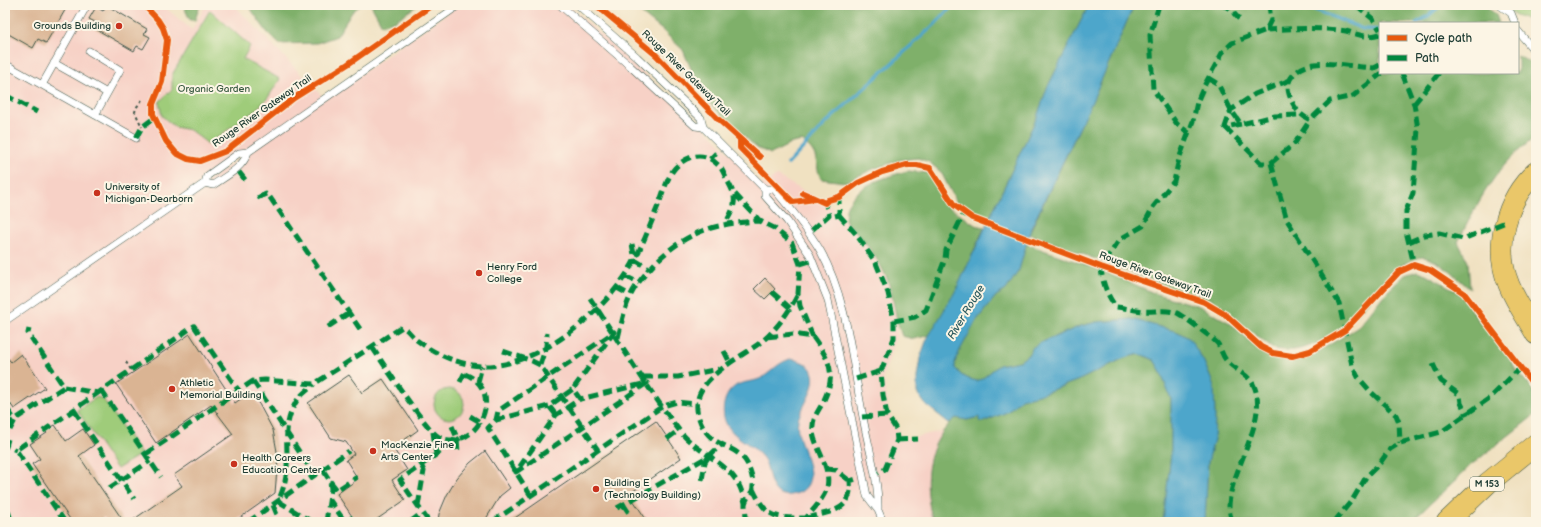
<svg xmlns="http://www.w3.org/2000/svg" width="1541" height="527" font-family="'Balsamiq Sans',sans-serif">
<rect width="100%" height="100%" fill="#fcf5e5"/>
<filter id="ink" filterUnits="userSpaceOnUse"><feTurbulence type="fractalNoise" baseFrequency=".025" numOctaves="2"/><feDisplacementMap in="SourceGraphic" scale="8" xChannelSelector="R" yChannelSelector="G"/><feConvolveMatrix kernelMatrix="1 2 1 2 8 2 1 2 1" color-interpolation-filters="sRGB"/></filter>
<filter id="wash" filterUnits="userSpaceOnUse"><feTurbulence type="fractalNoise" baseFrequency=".012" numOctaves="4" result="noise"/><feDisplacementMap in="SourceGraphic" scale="16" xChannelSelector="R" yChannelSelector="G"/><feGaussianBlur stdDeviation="0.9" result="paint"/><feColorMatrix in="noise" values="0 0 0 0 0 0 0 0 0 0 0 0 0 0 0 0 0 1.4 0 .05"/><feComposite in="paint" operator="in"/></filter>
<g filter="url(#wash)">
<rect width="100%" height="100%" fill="#f0e1c1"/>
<path fill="#f7d1c6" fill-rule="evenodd" d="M5 5H162L192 30 206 5H234L325 99 459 5H568L706 129 761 185 777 176 832 207 858 234 869 248 888 282 897 322 896 339 883 376 889 413 898 428 901 440 983 422 1139 349 1165 358 1168 522H5ZM306 112 230 165 162 213 231 160Z"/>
<path fill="#9fcc7a" stroke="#5f8457" d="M1492 5H1536V23Z
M210 10 250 46 243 59 280 79 267 99 253 112 208 144 190 130 175 127 162 116 159 102 172 89V75Z
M434 404a15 15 0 1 1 30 0a15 15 0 1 1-30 0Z
M97 397 103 399 141 454 117 469 77 410Z"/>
<path fill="#7fb06a" stroke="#4f764f" d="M183 5H200L195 20H190Z
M248 5H361L352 12 337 36 317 43 279 44 267 32Z
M371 5H418L396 20 382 25Z
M631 5H1089L1047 88 1037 117 988 221 969 212 958 205 941 172 929 162 918 158 899 160 873 169 845 182 821 179C813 160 821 155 802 141L792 143 771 154 757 148 711 105 698 85 683 50 662 30Z
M1134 5H1485L1496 15 1499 23H1380V73H1518V56L1536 66V137C1497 164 1478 201 1458 242L1468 262 1470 289C1457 278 1440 259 1422 257 1419 257 1414 260 1411 261 1390 267 1383 285 1370 300 1346 326 1310 359 1272 348L1210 299 1184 292 1029 234 1090 106Z
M907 171 929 173 937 182 946 205 975 225 984 228 956 290 930 335 914 339 902 336C895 318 894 299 888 281 879 258 862 238 845 220 846 215 845 208 848 204 859 184 887 177 907 171Z
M1026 244 1106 272 1156 294 1199 306 1230 323 1265 355 1292 361 1311 356 1357 328 1384 295 1405 275 1417 271 1426 274 1458 292 1464 299 1480 323 1492 335 1512 361 1515 369 1531 387 1536 398V414L1471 465 1411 522H1205L1208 462 1214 439 1215 417 1214 386 1204 362 1190 339 1178 332 1131 319 1097 322 1081 326 1040 343 1033 347 1028 355 1020 361 999 365 982 379 977 381 969 379 961 375 955 368V362L960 350 976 321 996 296 1006 290 1019 270Z
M1140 354 1154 360 1159 368 1171 399V454L1163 522H933C923 485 924 448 953 420L956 418 967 420 979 417 983 422 1007 412 1021 399 1038 395 1079 380 1124 358Z"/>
<path fill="#4ea6cb" stroke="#367280" d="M1089 5H1134L1090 106 1031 228 1019 270 1006 290 996 296 976 321 960 350 955 362V368L961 375 969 379 977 381 982 379 999 365 1020 361 1028 355 1033 347 1040 343 1081 326 1097 322 1131 319 1178 332 1190 339 1204 362 1214 386 1215 417 1214 439 1208 462 1205 522H1163L1171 454V399L1159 368 1154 360 1148 357 1139 354 1124 358 1079 380 1038 395 1021 399 1007 412 983 422 979 421V417L967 420 956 418 949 423 926 405 917 393V377L920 358 927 339 956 290 1037 117 1047 88Z
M790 359C797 360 806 362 811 369 820 385 802 405 798 420 793 442 824 475 802 491 797 494 790 496 784 495 767 492 771 469 763 458 753 444 736 440 727 425 720 413 723 393 737 385 745 381 756 382 763 377 774 370 776 364 790 359Z"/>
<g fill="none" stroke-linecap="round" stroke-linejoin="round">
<path stroke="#4ea6cb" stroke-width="3.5" d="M1303 5 1363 29 1380 30
M1416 23 1427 17 1440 6
M788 164 826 123 934 25 953 5"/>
</g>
<g id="blocks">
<path fill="#dab493" d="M5 5H68L46 43 38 39 33 48 5 32Z
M106 5 147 29 144 34 150 37 143 49 137 46 134 51 94 28 97 23 89 19 96 7 103 11Z
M765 278 775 289 765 299 754 289Z
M190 334 235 403 249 393 259 404 273 430 278 457 275 493 234 522H130L182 486 174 475 233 434 211 405 156 443 116 384Z
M21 354 45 388 14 409 5 396V355L11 362Z
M349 375 362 393 383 379 418 430 393 448 407 470 392 480 405 500 373 522H356L337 494 358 479 346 460 354 454 346 442 331 438 308 403Z
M656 421 681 458 629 494 648 522H509Z
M55 425 66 441 83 429 94 445 79 456 124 522H107L104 517 97 522H72L32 464 40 459 30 444 47 433 45 431Z
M485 451 510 488 500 496 484 522H438L439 514 447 495 457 478 470 463Z"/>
</g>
</g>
<g filter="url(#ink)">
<use href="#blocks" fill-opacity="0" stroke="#3e5649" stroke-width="1"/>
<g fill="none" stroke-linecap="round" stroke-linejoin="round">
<g stroke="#3e5649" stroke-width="8">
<path id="lane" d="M560 5 630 66 684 116 695 126 703 127 701 118 637 57 578 5
M1499 5 1511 13 1515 23
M1518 31 1536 53
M89 51 120 70 95 115
M54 63 107 93
M5 64 136 138
M42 85 87 5
M703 127 765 189H774C790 208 807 228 820 250 848 300 852 362 863 417 868 447 879 479 878 510
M205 183 213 185C226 176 243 168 248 152
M765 189V196L787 221 810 255 828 300 867 496 878 510 883 522
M5 321 205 183 207 176 239 153 248 152 459 5"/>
</g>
<g stroke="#3e5649" stroke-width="22">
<path id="primary" d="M1536 172C1506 199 1493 247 1509 285 1516 302 1527 318 1536 334
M1447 522 1488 483 1536 444"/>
</g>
<path stroke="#3e5649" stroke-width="2" stroke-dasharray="3 3" stroke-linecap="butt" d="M142 100 136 108 135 112 142 127
M126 362 131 370"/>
<use href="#lane" stroke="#fff" stroke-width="7"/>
<use href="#primary" stroke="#eac769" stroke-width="21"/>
<path stroke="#00873e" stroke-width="5" stroke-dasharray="10 5" stroke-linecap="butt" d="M1159 5 1150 35 1153 89 1177 124 1189 133
M1221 5 1229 8 1239 19
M1356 5 1373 19 1380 30
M1266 30C1290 29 1314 27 1338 30 1356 31 1359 40 1380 34
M1518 35H1519
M1380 65 1374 68C1357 67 1331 62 1315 64 1300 66 1284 77 1289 94 1293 106 1298 114 1310 120L1330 101 1353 96 1382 73
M1402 73 1414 104 1418 129 1413 193 1406 211V231L1414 265
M1208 78 1218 84 1231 110 1241 124 1275 116 1300 115
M5 95 37 112
M1414 104 1439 73
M1241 124 1225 127 1231 110 1255 94 1290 80
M1225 127 1261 163H1271L1295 143 1310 120
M136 138 142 127 154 118
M710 159 716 153
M1271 163 1287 220 1339 303 1352 365 1358 377 1370 391 1396 415 1399 422 1400 443
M239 172 246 181
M735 194 760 221 774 228 792 243 800 264 798 294 800 306 813 337
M257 198 266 194 269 196 360 329
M839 215 856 234 876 263 888 293 894 321V338L881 371 883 395 887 415 896 429 897 440 885 469 878 473
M835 216 839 215V197
M812 230 829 215 825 203
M1409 242 1425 235 1439 233 1463 239 1506 222
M632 244 635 260 649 269
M800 264 813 260
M625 276 639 283
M617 288 630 295
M772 292 790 308
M590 298C619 342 647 388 679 430 695 451 721 459 736 480 741 487 743 495 745 503
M894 321 915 317 926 310 945 259 946 250 964 213
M328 327 349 313
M618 338C621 325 624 310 630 297 635 285 646 273 655 263 687 231 716 223 760 221
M372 347C383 363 426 430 439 437 476 454 508 391 465 374
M503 351 532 361 540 365 598 450
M724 351 730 363
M1433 364 1441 381 1460 395 1461 403 1467 415
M540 365 546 346 547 333
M643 377H678L719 369
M856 379 881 371
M253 381 315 476
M460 382 466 370
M478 382 482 366
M64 387 98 393 194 326 239 391
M101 390 161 477
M74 410 134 499
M556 415 549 406 573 389 580 399 556 415 516 472 647 383 580 399
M470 416 480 422
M862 417 887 415
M496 420 549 406
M5 426 64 387 28 333 29 329
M452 426 457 438 458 453
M10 430 15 420 5 406 10 403
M433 432 436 455
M8 439 6 446 16 450
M667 439 679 430
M897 440 918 439
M146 454 253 381 265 380 314 384 402 327C409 330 412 337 418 341 433 352 449 360 467 364 528 379 610 310 635 259 645 240 652 220 660 201 664 190 668 176 675 168 687 155 704 151 717 164 722 168 724 174 727 180 738 199 736 205 725 224
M827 469 836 470 850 481
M323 470 330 481 331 489 326 522
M702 480 705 462 709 456
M330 481 337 490 357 477
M109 488 150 461
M753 489C767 519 775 518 806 518 830 491 834 484 819 450 816 443 812 435 813 426 813 418 818 411 822 404 837 375 831 362 813 337L793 334 767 337
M531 496 488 428 496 420 498 411 614 332 573 389
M329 499 345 522
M623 504 629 513
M273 505 280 522
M418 506 424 471 421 465
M617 508 709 456 721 445
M8 511 11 520
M807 518C831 511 853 512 850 481L859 478
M65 522 16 450 98 393
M248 522 349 451
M312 522 278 501C283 491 286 480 287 468 288 442 282 423 298 399 302 394 309 389 314 384
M346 522 353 517
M382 522 384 520
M410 522 422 513
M429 522 400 480 460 438
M492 522 663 406 677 402 697 404
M747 522C746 517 745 509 745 504 746 499 750 495 752 491 755 484 751 471 748 465 736 441 708 451 698 415 688 377 747 357 768 336 780 324 790 310 798 294
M1232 522C1231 517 1229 512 1229 507 1229 472 1271 417 1253 384 1247 373 1234 370 1226 360 1222 355 1221 349 1218 344 1214 339 1182 315 1177 313 1167 309 1153 312 1143 311 1134 310 1125 308 1116 307 1107 295 1102 282 1101 267L1120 239 1143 226 1153 207 1174 181 1179 159 1193 121 1197 102 1204 86 1222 53 1232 43 1266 30 1271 20 1269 5
M1334 522 1353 499 1366 477 1380 463 1390 449 1400 443 1441 432 1491 397 1520 368"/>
<g stroke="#fcf5e5" stroke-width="8">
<path id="cycleway" d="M144 5 158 20 163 28 167 40 162 82 153 104V114L166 141 176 153 188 159 200 161 226 151 294 98 348 64 432 5
M596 5 656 55 719 120 760 157
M740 140V148L793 202 815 199
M803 193 825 203 828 200 839 197 858 183 882 172 907 165H917L930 168 954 205 972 218 1101 267 1204 302 1226 315 1261 347 1273 353 1292 356 1310 351 1345 330 1399 272 1414 265 1430 270 1464 293 1536 388"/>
</g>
<use href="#cycleway" stroke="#e8590c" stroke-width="6"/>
</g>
</g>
<g fill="#c8321e" stroke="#fcf5e5" stroke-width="1.5">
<circle cx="119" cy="26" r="4"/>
<circle cx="97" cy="193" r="4"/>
<circle cx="479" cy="273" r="4"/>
<circle cx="172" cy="389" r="4"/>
<circle cx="373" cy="451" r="4"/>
<circle cx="234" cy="464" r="4"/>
<circle cx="596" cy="489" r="4"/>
</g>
<g text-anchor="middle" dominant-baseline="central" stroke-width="4" stroke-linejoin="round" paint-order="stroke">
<rect fill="#fcf5e5" stroke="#617469" stroke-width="1" x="1470" y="477" width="34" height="14" rx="3"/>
<g font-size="9" font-weight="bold" fill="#1f3d34">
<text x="1487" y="484">M 153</text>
</g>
<g font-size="10" fill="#1f3d34" stroke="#fcf5e5" text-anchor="start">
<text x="111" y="26" text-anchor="end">Grounds Building</text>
<text x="105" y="187">University of<tspan x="105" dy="12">Michigan-Dearborn</tspan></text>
<text x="487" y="267">Henry Ford<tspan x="487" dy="12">College</tspan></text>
<text x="180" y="383">Athletic<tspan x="180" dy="12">Memorial Building</tspan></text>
<text x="381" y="445">MacKenzie Fine<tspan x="381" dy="12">Arts Center</tspan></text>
<text x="242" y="458">Health Careers<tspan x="242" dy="12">Education Center</tspan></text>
<text x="604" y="483">Building E<tspan x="604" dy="12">(Technology Building)</tspan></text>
</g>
<g font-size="10" fill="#1f3d34" stroke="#fcf5e5">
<text transform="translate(686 73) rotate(44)">Rouge River Gateway Trail</text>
<text transform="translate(262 111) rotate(-35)">Rouge River Gateway Trail</text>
<text transform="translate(1155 275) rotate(20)">Rouge River Gateway Trail</text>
</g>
<g font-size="10" fill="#395a42" stroke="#fcf5e5">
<text x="214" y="89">Organic Garden</text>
</g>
<g font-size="11" font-style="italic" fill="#2d5c61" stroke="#fcf5e5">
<text transform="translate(966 312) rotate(-59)">River Rouge</text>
</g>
</g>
<rect width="1541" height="527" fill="none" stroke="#fcf5e5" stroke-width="20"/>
<rect x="1379" y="22" width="140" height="52" fill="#fcf5e5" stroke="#a4ab9e"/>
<rect x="1387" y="35" width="20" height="6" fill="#e8590c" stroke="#a4ab9e"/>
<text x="1415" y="42" font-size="12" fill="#1f3d34">Cycle path</text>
<rect x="1387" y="55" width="20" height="6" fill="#00873e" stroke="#a4ab9e"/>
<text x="1415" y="62" font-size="12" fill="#1f3d34">Path</text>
</svg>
